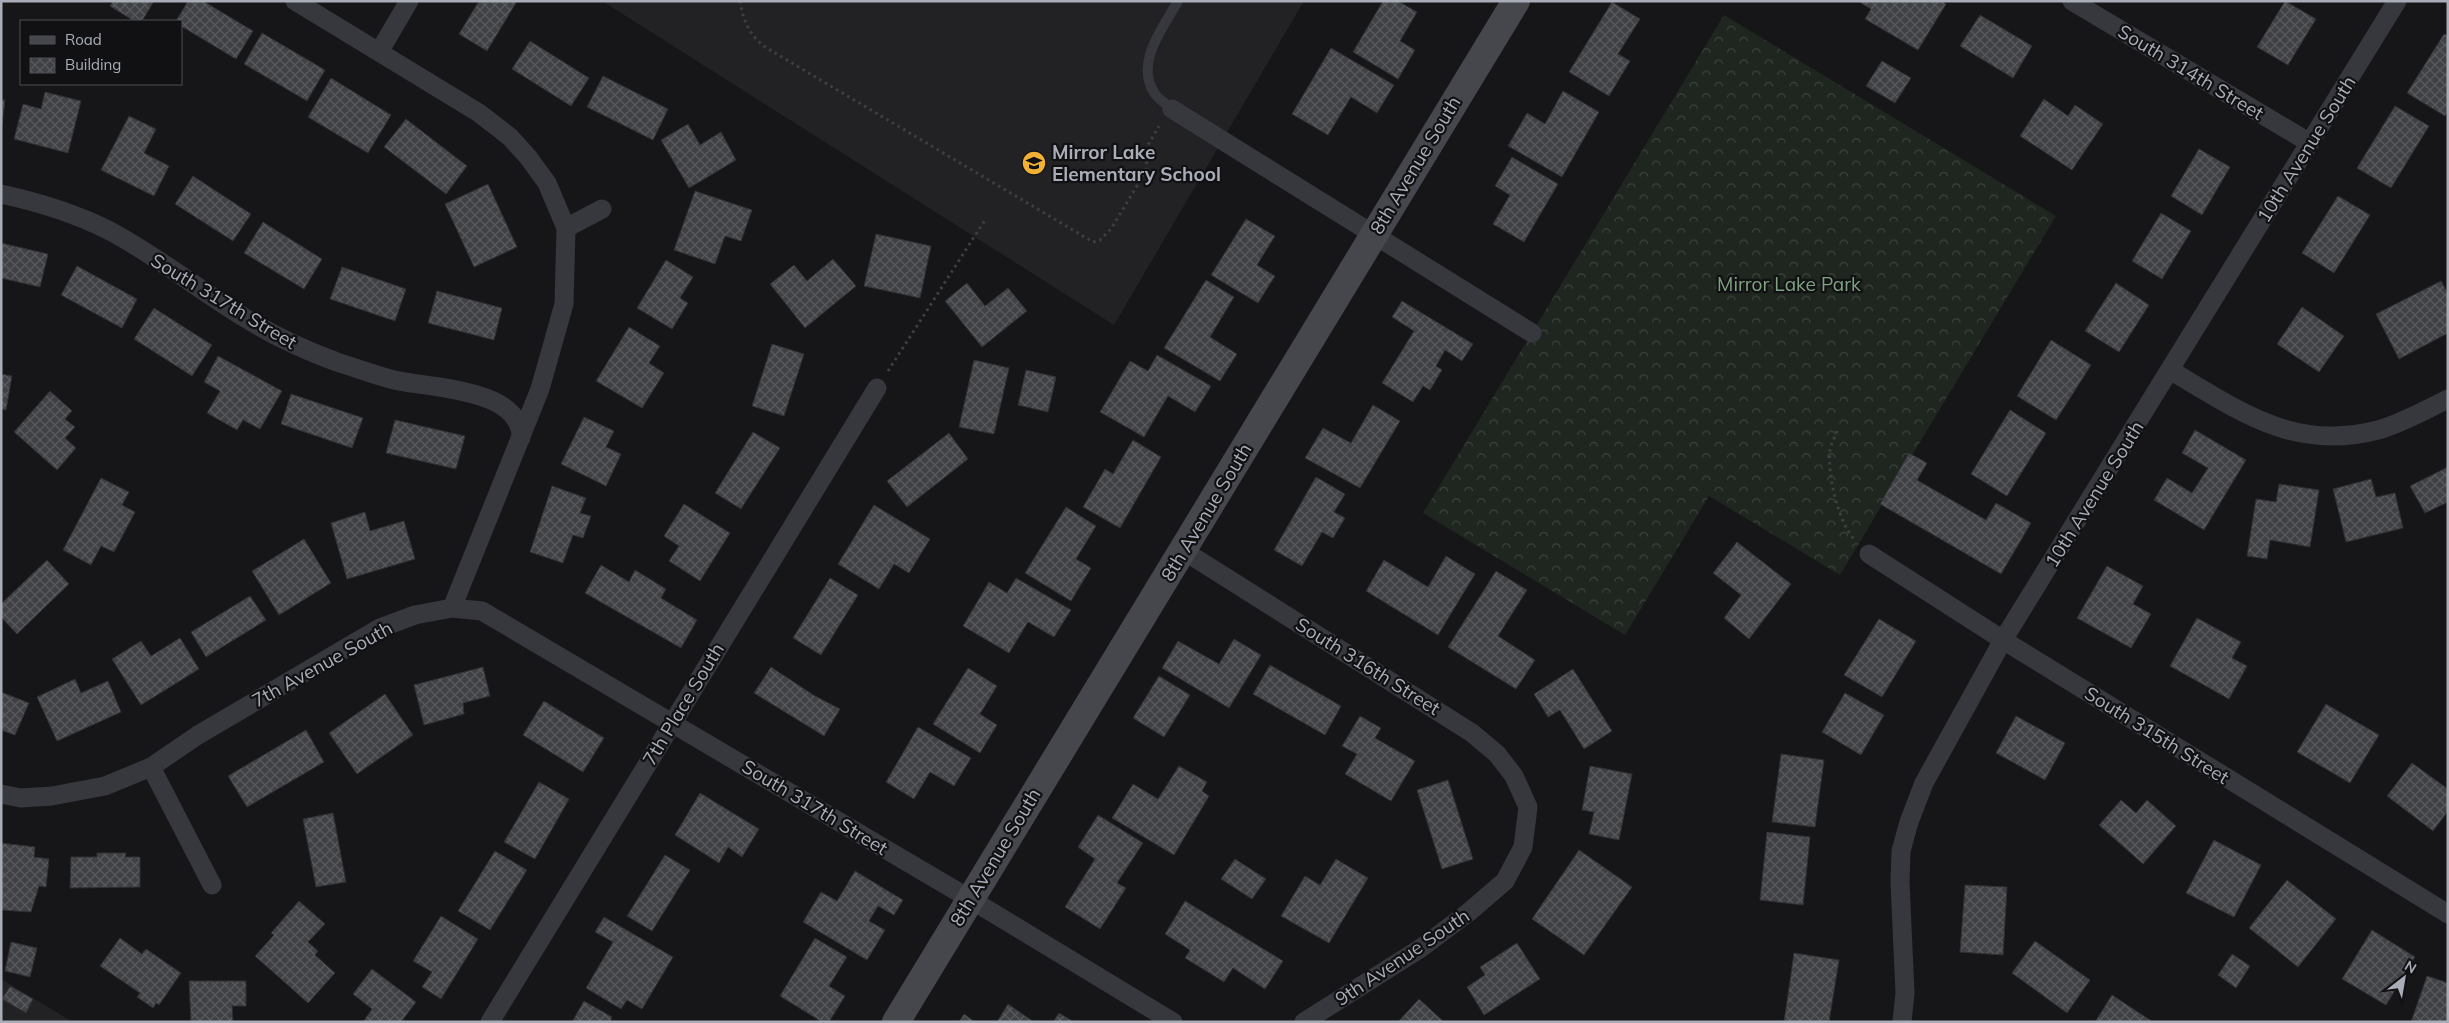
<svg xmlns="http://www.w3.org/2000/svg" width="2449" height="1023" font-family="Mulish,sans-serif">
<defs>
<pattern id="forest-crowns" width="20" height="18" patternUnits="userSpaceOnUse" patternTransform="scale(1.25)"><rect width="20" height="18" fill="#1e261f"/><path d="M2 6a3 3 0 1 1 6 0M12 15a3 3 0 1 1 6 0" fill="none" stroke="#3c433d"/></pattern>
<pattern id="building-cross-hatch" width="8" height="8" patternUnits="userSpaceOnUse" patternTransform="scale(1.25)"><rect width="8" height="8" fill="#404145"/><path d="M0 0l8 8M0 8l8-8" fill="none" stroke="#595a5e"/></pattern>
</defs>
<rect width="100%" height="100%" fill="#161618"/>
<path fill="#222225" d="M602 1H1304L1114 325Z
M1 979 73 1022H1Z"/>
<path fill="url(#forest-crowns)" d="M1724 15 2056 216 1840 575 1709 496 1625 635 1423 513Z"/>
<path fill="url(#building-cross-hatch)" stroke="#303034" d="M113 1H154L142 21H134L110 6Z
M188 1H203L253 31 236 59 181 26V21H176Z
M479 1H517L487 51 459 34Z
M1383 1H1398L1417 12 1400 41 1415 50 1398 79 1353 52Z
M1858 1H1941L1946 4 1918 50 1865 19 1871 9Z
M2285 1 2316 19 2288 65 2257 47Z
M1612 2 1640 19 1618 54 1630 61 1609 96 1569 72Z
M1980 15 2032 46 2013 78 1960 46Z
M262 33 325 70 307 101 244 64Z
M2444 34 2448 36V111L2445 116 2407 93Z
M530 41 589 78 571 106 512 69Z
M1331 48 1394 85 1377 113 1351 97 1328 135 1292 114Z
M1882 61 1911 78 1895 103 1866 86Z
M603 76 668 109 653 140 587 107Z
M331 78 391 115 368 153 308 117Z
M1563 91 1599 112 1562 177 1508 146 1527 113 1545 124Z
M45 92 81 101 68 153 14 139 23 104 41 109Z
M2044 99 2068 116 2075 105 2103 124 2072 170 2020 136Z
M1 100H5L1 132Z
M2395 106 2429 126 2391 188 2357 168Z
M129 116 156 129 144 153 169 166 154 196 101 170Z
M406 119 467 166 446 194 384 147Z
M688 124 700 145 721 132 736 160 689 188 661 140Z
M2199 149 2230 167 2202 215 2171 196Z
M1512 157 1558 184 1524 242 1493 224 1510 195 1495 186Z
M193 176 251 214 233 241 175 204Z
M488 184 517 247 474 267 445 204Z
M695 191 752 210 741 241 725 236 715 264 674 250Z
M2338 196 2370 215 2334 273 2302 253Z
M2161 213 2191 231 2162 279 2132 261Z
M1246 219 1275 236 1257 265 1275 276 1258 303 1211 275Z
M263 222 322 259 304 289 244 253Z
M876 234 931 246 920 298 864 286Z
M1 243 48 254 40 287 1 278Z
M833 259 856 286 805 328 770 284 794 265 807 281Z
M666 260 693 277 680 298 688 303 672 329 637 308Z
M77 266 137 299 122 328 61 295Z
M342 267 406 289 395 321 330 299Z
M1206 280 1234 297 1210 337 1237 354 1220 381 1164 348Z
M2441 281 2448 294V333L2399 359 2376 314Z
M967 283 985 306 1008 288 1027 311 982 347 945 301Z
M2116 283 2149 305 2119 352 2085 331Z
M437 291 502 308 494 340 428 323Z
M1402 301 1473 344 1462 361 1445 350 1436 366 1442 370 1430 390 1423 386 1413 402 1382 383 1414 331 1392 317Z
M2302 307 2344 336 2319 372 2277 344Z
M154 308 212 345 192 376 134 339Z
M629 327 660 346 649 363 664 373 642 408 596 381Z
M2051 340 2091 365 2056 420 2017 396Z
M772 344 804 354 784 416 752 406Z
M1157 355 1211 386 1195 412 1168 396 1144 437 1100 412 1130 361 1148 371Z
M218 356 282 391 260 429 243 420 237 430 207 413 220 391 204 382Z
M974 360 1009 368 994 434 959 427Z
M1026 370 1056 377 1048 412 1018 405Z
M1 374 12 376 6 410 1 409Z
M50 391 72 411 65 419 75 427 65 438 76 448 57 470 14 432Z
M291 394 363 418 352 448 281 424Z
M1373 405 1400 421 1360 488 1305 458 1323 428 1351 443Z
M2010 410 2046 433 2007 496 1971 474Z
M584 417 614 431 606 447 621 454 606 486 561 464Z
M395 420 465 436 456 469 386 453Z
M2195 430 2246 460 2204 530 2154 500 2167 478 2192 493 2208 468 2182 453Z
M753 432 780 448 741 509 715 493Z
M949 433 968 459 907 507 887 481Z
M1133 440 1161 457 1120 528 1083 507 1105 469 1113 474Z
M1909 453 1927 463 1917 480 1986 520 1996 503 2031 523 2001 574 1880 504Z
M2448 467V502L2425 513 2410 486Z
M1316 477 1345 494 1334 512 1345 518 1333 538 1322 532 1302 566 1274 550Z
M101 478 129 492 122 505 135 512 114 552 101 546 91 565 63 550Z
M2371 479 2376 497 2395 493 2403 528 2346 542 2333 489Z
M2279 484 2319 490 2310 547 2270 540 2267 559 2247 556 2256 499 2276 502Z
M552 486 586 498 580 513 591 516 583 538 573 535 563 563 530 552Z
M684 504 730 533 700 581 669 561 679 546 664 536Z
M874 505 930 539 909 573 894 564 879 589 838 564Z
M1066 507 1096 526 1076 559 1091 568 1071 601 1025 573Z
M365 512 370 531 404 521 415 559 347 579 331 523Z
M304 539 331 583 279 615 252 571Z
M1737 542 1791 584 1749 639 1724 618 1741 595 1713 573Z
M1446 556 1475 574 1438 635 1366 591 1384 560 1428 587Z
M47 560 69 584 17 634 1 617V604Z
M601 565 629 582 635 570 666 589 661 598 697 620 681 648 585 593Z
M2107 566 2143 586 2133 604 2151 614 2131 648 2077 618Z
M1496 571 1527 590 1498 636 1535 660 1516 689 1448 647Z
M830 578 858 595 821 655 793 638Z
M1016 578 1071 610 1054 637 1028 622 1009 653 963 626 989 582 1007 593Z
M250 596 266 620 206 657 191 632Z
M2197 618 2241 642 2232 658 2247 666 2229 699 2170 666Z
M1879 619 1916 641 1882 697 1844 675Z
M180 638 199 669 141 705 112 659 141 641 151 656Z
M1234 639 1261 655 1229 708 1162 668 1178 641 1219 664Z
M1270 665 1341 706 1325 735 1253 694Z
M483 667 490 696 463 703 464 714 424 725 414 685Z
M771 667 815 696 840 709 824 736 754 693Z
M968 668 997 686 980 714 997 725 980 753 933 724Z
M1573 669 1612 731 1584 749 1560 710 1548 717 1534 694Z
M1159 676 1190 695 1164 737 1133 718Z
M75 679 81 693 108 681 121 712 57 741 37 697Z
M1 692 29 703 15 735 1 730Z
M1845 693 1884 715 1861 755 1822 732Z
M385 694 413 735 357 774 329 733Z
M544 701 604 738 583 772 523 735Z
M2326 704 2379 735 2350 783 2297 752Z
M1360 716 1381 728 1375 738 1415 761 1391 801 1345 774 1357 754 1342 746Z
M2016 716 2065 743 2045 780 1996 753Z
M918 727 971 758 954 786 930 772 914 799 886 782Z
M306 730 324 762 247 807 228 776Z
M1781 754 1824 760 1815 827 1772 822Z
M2412 763 2448 789V811L2433 831 2387 796Z
M1179 766 1207 782 1202 791 1209 796 1174 855 1112 818 1133 784 1158 799Z
M1590 766 1632 774 1619 840 1589 834 1594 812 1582 810Z
M1448 780 1473 859 1442 869 1417 790Z
M539 782 569 799 535 859 504 842Z
M700 793 759 829 742 857 728 847 719 863 675 835Z
M2121 800 2136 813 2147 800 2176 826 2143 864 2099 825Z
M333 813 346 882 316 887 303 819Z
M1098 815 1143 843 1117 883 1126 888 1100 929 1065 907 1095 859 1078 847Z
M1767 832 1810 837 1803 905 1760 900Z
M2214 840 2261 865 2234 917 2186 893Z
M1 843 35 847 34 857 49 859 46 887 39 886 31 912 1 910Z
M1579 850 1632 887 1584 955 1532 919Z
M495 851 527 870 490 930 458 911Z
M97 853H126L125 857H140V887L70 888 71 857H97Z
M665 855 690 870 652 931 627 916Z
M1235 859 1266 879 1252 899 1221 879Z
M1336 859 1368 878 1329 943 1281 916 1305 876 1320 885Z
M855 871 903 900 894 915 878 906 869 921 885 930 867 960 803 922 821 892 837 901Z
M2287 880 2336 919 2298 967 2249 928Z
M1965 885 2007 887 2003 955 1960 952Z
M299 901 325 924 308 942 318 951 315 955 335 973 308 1003 255 956 274 935 271 933Z
M1185 901 1283 961 1265 989 1233 968 1224 982 1185 958 1190 950 1165 934Z
M441 916 478 939 441 999 422 987 432 972 413 961Z
M604 917 673 957 642 1009 627 1000 621 1009 586 988 613 942 595 932Z
M2372 930 2415 957 2386 1005 2342 979Z
M120 938 142 954 146 949 181 973 159 1005 156 1003 153 1008 137 997 140 993 100 966Z
M815 938 847 957 829 986 845 996 829 1022H822L780 996Z
M2035 941 2090 980 2067 1013 2012 973Z
M11 942 37 948 30 977 5 971Z
M1517 943 1540 979 1484 1015 1467 987 1485 975 1480 967Z
M1794 953 1839 960 1829 1022H1784Z
M2232 954 2250 966 2236 988 2218 975Z
M372 969 416 1002 401 1022H363L372 1009 353 994Z
M2427 976 2448 983V1022H2411Z
M189 981H246V1006H232L233 1022H191Z
M10 986 33 999 26 1013 2 999Z
M2112 995 2153 1022H2095Z
M1419 999 1444 1022H1398Z
M584 1001 612 1017 610 1022H572Z
M1008 1004 1034 1022H997Z
M1059 1013 1074 1022H1053Z
M964 1014 975 1022H959Z"/>
<g fill="none" stroke-linecap="round" stroke-linejoin="round">
<path stroke="#3d3f44" stroke-width="3" stroke-dasharray="2.5 4" stroke-linecap="butt" d="M740 1C743 20 749 35 765 47L1093 242 1100 240 1111 229 1146 171 1148 145 1159 126
M888 371 985 220
M1837 431C1835 437 1831 444 1830 450 1827 473 1838 522 1854 539"/>
<path stroke="#37383d" stroke-width="10" d="M1172 109C1167 104 1159 100 1155 94 1134 63 1163 28 1178 1"/>
<path stroke="#37383d" stroke-width="19" d="M2072 1 2310 143
M379 52 409 1
M1172 109 1532 333
M1 194C38 202 74 213 108 230 156 255 199 290 245 318 274 336 304 350 337 362 356 368 375 375 394 380 428 388 522 388 521 438
M566 228 602 209
M2170 370C2239 411 2294 452 2378 430 2403 423 2425 410 2448 399
M1184 551 1472 733 1497 754 1514 776 1528 807 1523 847 1505 881 1469 912 1421 948 1304 1022
M1869 554 2003 640 2448 914
M452 608 482 611 970 899 1173 1022
M151 767 212 885
M1 794 21 798 52 796 105 786 151 767 198 735 380 628 415 615 452 608 540 389 564 304 566 228 547 183 528 157 510 137 479 113 295 1
M490 1022 877 388
M1902 1022 1905 993 1900 882 1901 851 1909 822 1924 783 2003 640 2397 1"/>
<path stroke="#45474d" stroke-width="28" d="M896 1022 1516 1"/>
</g>
<defs>
<g id="school-disc" transform="scale(1.25)"><circle r="9.5" fill="#f2b134" stroke="#111113"/><path d="M0-5L7-2L0 1L-7-2ZM-4 1L0 2.5L4 1V4Q0 6-4 4Z" fill="#111"/></g>
</defs>
<g fill-rule="evenodd">
<use href="#school-disc" x="1034" y="163"/>
</g>
<g text-anchor="middle" dominant-baseline="central" stroke-width="4.5" stroke-linejoin="round" paint-order="stroke">
<g font-size="19" fill="#a8adb8" stroke="#111113">
<text transform="translate(2191 72) rotate(31)">South 314th Street</text>
<text transform="translate(2306 149) rotate(-58)">10th Avenue South</text>
<text transform="translate(1415 165) rotate(-59)">8th Avenue South</text>
<text transform="translate(224 301) rotate(31)">South 317th Street</text>
<text transform="translate(2094 494) rotate(-58)">10th Avenue South</text>
<text transform="translate(1206 512) rotate(-59)">8th Avenue South</text>
<text transform="translate(322 664) rotate(-29)">7th Avenue South</text>
<text transform="translate(1368 666) rotate(32)">South 316th Street</text>
<text transform="translate(683 704) rotate(-59)">7th Place South</text>
<text transform="translate(2157 735) rotate(32)">South 315th Street</text>
<text transform="translate(815 807) rotate(31)">South 317th Street</text>
<text transform="translate(995 857) rotate(-59)">8th Avenue South</text>
<text transform="translate(1402 957) rotate(-34)">9th Avenue South</text>
</g>
<g font-size="19" font-weight="bold" fill="#a8adb8" stroke="#111113" text-anchor="start">
<text x="1052" y="152">Mirror Lake<tspan x="1052" dy="22">Elementary School</tspan></text>
</g>
<g font-size="19" fill="#7fa381" stroke="#111113">
<text x="1789" y="284">Mirror Lake Park</text>
</g>
</g>
<rect width="2449" height="1023" fill="none" stroke="#a8adb8" stroke-width="5"/>
<rect x="20" y="20" width="162" height="65" fill="#111113" stroke="#4d4f55"/>
<rect x="30" y="36" width="25" height="8" fill="#45474d" stroke="#4d4f55"/>
<text x="65" y="45" font-size="15" fill="#a8adb8">Road</text>
<rect x="30" y="58" width="25" height="15" fill="url(#building-cross-hatch)" stroke="#4d4f55"/>
<text x="65" y="70" font-size="15" fill="#a8adb8">Building</text>
<g transform="translate(2404 978) rotate(31)" stroke="#111113" stroke-width="4" paint-order="stroke">
<path d="M0-4L9 19L0 12L-9 19Z" fill="#a8adb8"/>
<text y="-8" font-size="14" font-weight="bold" text-anchor="middle" fill="#a8adb8">N</text>
</g>
</svg>
